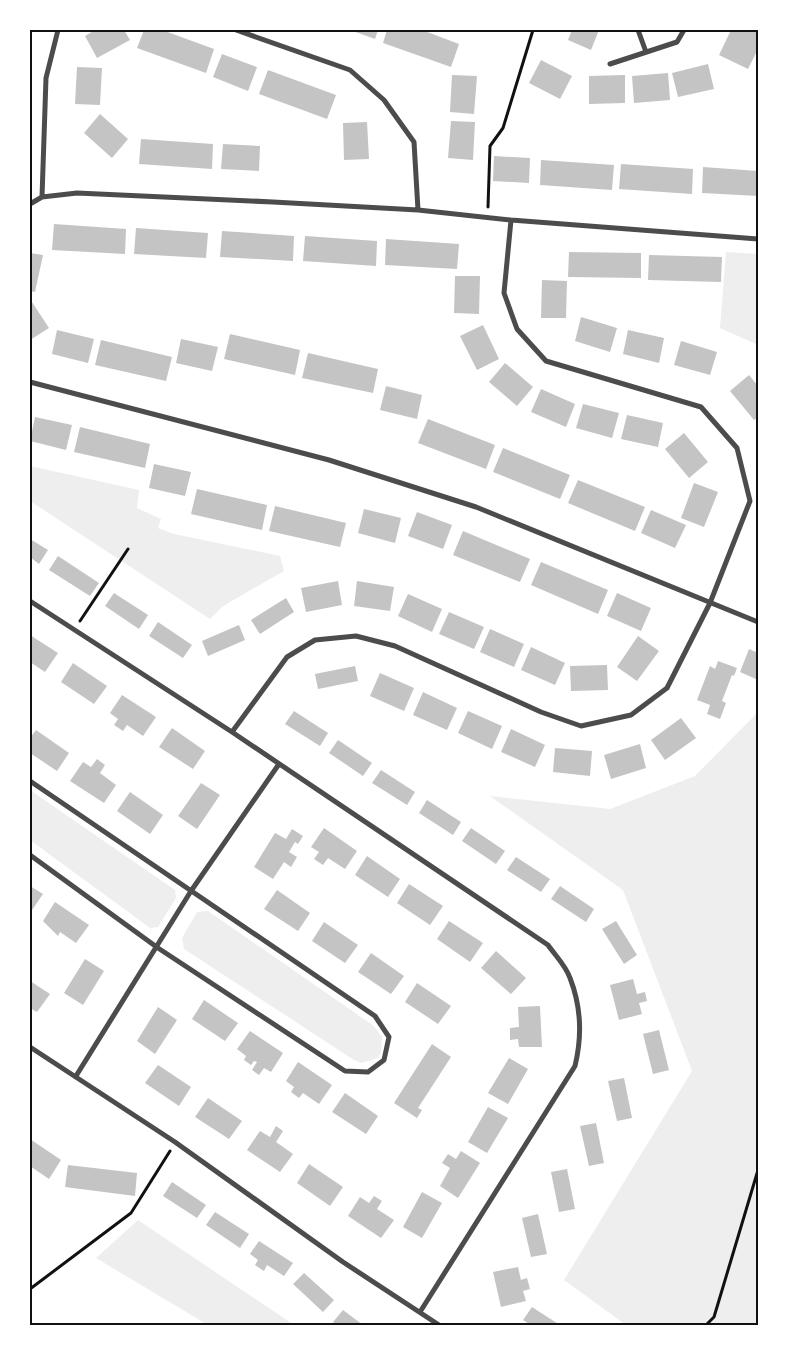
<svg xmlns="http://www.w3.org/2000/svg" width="788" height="1355" font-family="'PT Sans',sans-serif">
<rect width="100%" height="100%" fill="#fff"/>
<path fill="#eee" d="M726 252 758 254V345L720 328Z
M30 466 139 490 137 508 161 519 158 528 174 534 280 556 284 571 223 606 210 619 30 501Z
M758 712V1325H626L564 1280 692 1071 623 890 490 796 610 809 695 776Z
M30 790 175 890 176 898 158 927 150 928 30 840Z
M208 911 374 1026 382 1037 381 1052 378 1058 361 1063 354 1060 184 949 182 938 197 912Z
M138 1220 294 1325H208L96 1258Z"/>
<path fill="#c4c4c4" d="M95 30H124L130 40 97 58 85 36Z
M144 30H162L214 49 206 73 137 48Z
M350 30H378L375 39Z
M387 30H422L459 44 451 67 383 43Z
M572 30H599L591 50 568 40Z
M731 30H758V49L748 69 719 55Z
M222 54 257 67 248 91 213 77Z
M541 60 572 76 560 99 529 83Z
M708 64 714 89 678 97 672 73Z
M77 67 102 68 100 105 75 104Z
M268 70 336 95 327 119 259 94Z
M668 73 670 100 634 103 632 76Z
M452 75 477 76 474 114 450 112Z
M625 75V103L589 104V76Z
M100 114 128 139 112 158 84 133Z
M451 121 475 122 473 160 448 158Z
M367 122 369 159 344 160 343 123Z
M141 139 213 144 212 169 139 164Z
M223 144 260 146 259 171 221 169Z
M494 156 530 158 529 183 493 181Z
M541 160 614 165 612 190 540 185Z
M621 164 693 169 692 194 619 189Z
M703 167 758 171V196L702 193Z
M54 224 126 229 125 254 52 250Z
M136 228 208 233 206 258 134 254Z
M222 231 294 236 293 261 220 257Z
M305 236 377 241 376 266 303 261Z
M386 239 459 244 457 269 385 265Z
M569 252 641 253V278L568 277Z
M30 253 43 255 35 292 30 291Z
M649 255 722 257 721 282 648 280Z
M455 276H480L479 314 454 313Z
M542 280 567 281 566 318H541Z
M30 299 49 328 30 340Z
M581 317 617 328 610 352 575 341Z
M483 325 499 359 477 370 460 336Z
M57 330 94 339 88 363 52 354Z
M628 330 664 338 659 363 623 354Z
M230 334 300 350 295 375 224 359Z
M181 339 218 347 212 371 176 363Z
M101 340 172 357 166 381 95 365Z
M681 341 717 352 710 375 674 365Z
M308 353 378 369 373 393 302 378Z
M505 363 533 387 517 406 489 382Z
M749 375 758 386V417L754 420 730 391Z
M386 386 422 395 417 419 380 410Z
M541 389 575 404 566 427 531 412Z
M583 404 619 413 612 438 576 428Z
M627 415 663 423 658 447 621 439Z
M35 417 72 425 66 450 30 441Z
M428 419 495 445 486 469 418 443Z
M80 427 150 444 145 468 74 452Z
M684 433 708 462 689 478 665 449Z
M503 448 570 475 560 499 493 472Z
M154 464 191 472 185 496 149 488Z
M578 480 645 507 635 531 568 503Z
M694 483 718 492 704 527 681 518Z
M197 489 267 505 262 530 191 514Z
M275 506 346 523 340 547 269 531Z
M364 509 401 518 395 543 358 533Z
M651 510 686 525 675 548 641 533Z
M417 512 452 525 443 549 408 536Z
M463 531 530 559 520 582 453 555Z
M30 539 48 550 39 564 30 557Z
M58 556 99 583 90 596 49 570Z
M541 562 608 590 598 614 531 585Z
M338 581 342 605 306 612 301 588Z
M357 581 394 587 390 611 354 606Z
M114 593 148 615 139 629 105 606Z
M617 593 651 608 641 631 607 616Z
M408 594 442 609 432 632 398 616Z
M286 598 294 612 260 634 251 620Z
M449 612 484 627 474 649 439 634Z
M158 622 192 645 183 658 149 636Z
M239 625 245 640 208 656 202 641Z
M490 629 524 644 514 667 480 652Z
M30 635 58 653 45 672 30 662Z
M638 636 659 651 637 681 617 667Z
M531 647 565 663 555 685 521 670Z
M749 649 758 653V680L740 672Z
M718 661 737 668 734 676 732 675 722 701 726 703 720 719 707 714 710 705 697 700 710 666 715 669Z
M73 663 107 686 94 704 61 682Z
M607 665 608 690 571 691 570 666Z
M355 666 358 681 318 689 315 674Z
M380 673 414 688 404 711 370 696Z
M423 692 457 708 447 730 413 715Z
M122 695 156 717 143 736 127 725 123 731 114 725 118 719 110 713Z
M294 711 328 733 320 746 285 724Z
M468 711 502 726 492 749 458 733Z
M681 718 696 738 665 760 651 740Z
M172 728 205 751 193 769 159 747Z
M511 729 545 745 535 767 501 752Z
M36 730 69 753 57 771 30 753V738Z
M338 740 372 763 363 776 329 753Z
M640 744 646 768 611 779 604 755Z
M555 748 592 751 590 776 553 772Z
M97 759 105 765 100 773 116 785 104 803 70 781 83 762 91 767Z
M381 770 415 792 407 805 372 783Z
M201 783 220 795 197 829 178 816Z
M130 792 163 815 150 834 117 811Z
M427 800 461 822 453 835 419 813Z
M324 828 357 851 345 869 328 858 323 865 314 859 319 852 311 847Z
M471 828 505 851 496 864 462 841Z
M292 829 303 836 298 844 295 842 289 852 297 857 291 867 284 862 273 879 254 867 275 833 286 839Z
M367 856 400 879 388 897 355 875Z
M516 857 550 879 541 892 507 870Z
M409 884 443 906 430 925 397 903Z
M30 886 43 894 30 913Z
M560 886 594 909 586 922 551 899Z
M277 890 310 913 298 931 264 909Z
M55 902 89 925 76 943 60 932 58 936 43 921Z
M449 921 483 943 470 962 437 939Z
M616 921 637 955 624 964 602 929Z
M324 922 358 945 345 963 312 941Z
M496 951 526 978 511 994 481 968Z
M371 953 404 976 391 994 358 972Z
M85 959 104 971 83 1005 64 993Z
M633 979 637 994 645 992 647 1001 639 1003 642 1014 619 1020 610 985Z
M30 981 50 994 37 1012 30 1008Z
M417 983 451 1006 438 1024 405 1002Z
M204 1000 238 1023 225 1041 192 1019Z
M540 1006 542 1047H519L518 1039 510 1040V1028L519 1027 518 1007Z
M158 1007 177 1020 155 1054 137 1041Z
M659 1030 669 1070 653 1074 643 1034Z
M250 1031 283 1053 271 1072 264 1068 259 1075 252 1070 257 1062 254 1061 251 1065 244 1060 246 1056 237 1049Z
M432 1044 451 1057 418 1108 422 1110 417 1118 394 1103Z
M509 1058 528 1069 508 1104 488 1093Z
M298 1062 332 1085 319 1104 303 1093 299 1098 291 1092 294 1087 286 1081Z
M158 1065 191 1087 179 1106 145 1083Z
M624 1078 632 1118 617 1121 608 1081Z
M345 1093 378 1116 366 1134 332 1112Z
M208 1098 242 1121 229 1139 195 1117Z
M488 1107 508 1118 487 1153 468 1142Z
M596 1123 604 1163 589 1166 580 1126Z
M276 1126 283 1131 276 1142 293 1154 280 1172 247 1150 260 1131 270 1137Z
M30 1139 61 1160 49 1179 30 1166Z
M461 1151 480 1163 458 1198 440 1186 450 1168 442 1163 448 1154 456 1159Z
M309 1164 343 1187 330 1206 297 1183Z
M68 1165 137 1173 135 1196 65 1187Z
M567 1169 575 1209 559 1212 551 1172Z
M172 1182 206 1205 197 1218 163 1196Z
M422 1192 442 1203 422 1238 403 1227Z
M374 1196 382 1201 377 1209 394 1220 381 1238 348 1216 360 1197 369 1203Z
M215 1212 249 1234 240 1248 206 1225Z
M538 1214 547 1254 531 1257 522 1218Z
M259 1241 293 1263 284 1276 267 1265 264 1271 255 1265 258 1260 250 1254Z
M518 1267 521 1280 527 1278 530 1289 523 1291 526 1301 501 1307 493 1272Z
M304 1273 334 1300 323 1312 293 1284Z
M532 1307 549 1318 560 1325H531L523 1320Z
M343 1310 363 1325H337L333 1322Z"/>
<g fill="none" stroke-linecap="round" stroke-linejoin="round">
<path stroke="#111" stroke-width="3" d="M488 207 490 146 503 128 533 30
M80 621 128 549
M30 1289 131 1213 170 1151
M706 1325 714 1317 758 1170"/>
<path stroke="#4c4c4c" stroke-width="5" d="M236 30 350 70 384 100 414 142 418 210
M638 30 646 52
M610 64 677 42 684 30
M42 197 46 78 58 30
M30 204 42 197 77 193 273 202 418 210 511 220 758 239
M30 382 329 460 476 507 758 622
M30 601 232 732 548 945C555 955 566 966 570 978 581 1006 582 1037 575 1066L420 1312
M232 732 287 657 315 640 356 636 395 646 541 712 581 726 631 715 667 688 710 603 750 501 737 448 701 407 546 361 517 329 504 293 511 220
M30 781 375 1016 389 1037 384 1060 368 1072 345 1071 158 948 30 855
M30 1047 175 1142 343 1262 439 1325
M76 1076 191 891 279 764"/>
</g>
<rect width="788" height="1355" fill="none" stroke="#ffffff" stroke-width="62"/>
<rect x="31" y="31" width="726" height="1293" fill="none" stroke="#111" stroke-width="2"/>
</svg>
